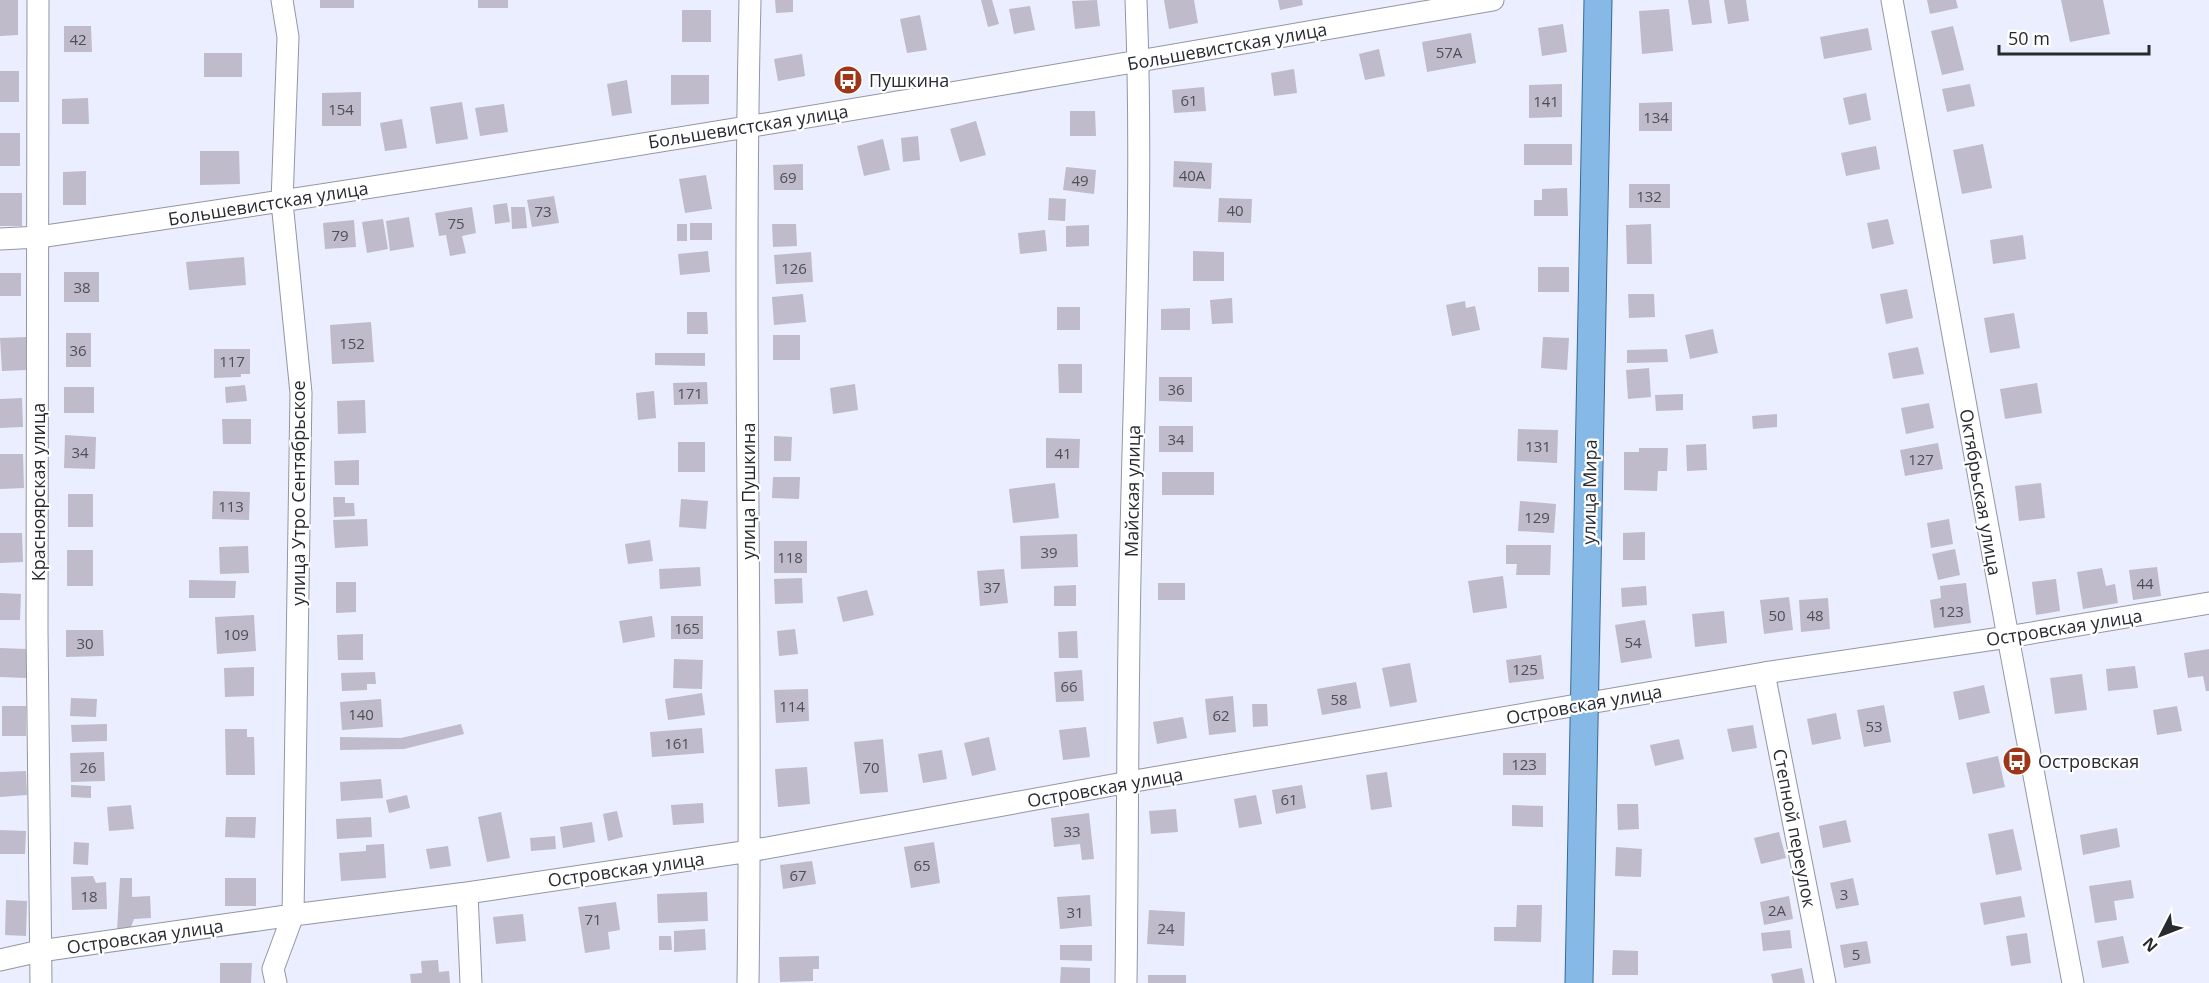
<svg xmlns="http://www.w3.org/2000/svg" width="2209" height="983" font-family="'Open Sans',sans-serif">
<rect width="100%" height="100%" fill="#eaeefe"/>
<path fill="#bfbbca" d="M0 0H18V35L0 36Z
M320 0H354V8H320Z
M478 0H508V8H478Z
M775 0H793V12L776 13Z
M981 0H992L999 24 988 27Z
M1097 0 1100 26 1075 29 1072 1Z
M1164 0H1194L1198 23 1169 29Z
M1278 0H1302L1303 5 1280 10Z
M1688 0H1709L1712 23 1692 25Z
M1724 0H1746L1749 21 1728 24Z
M1927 0H1956L1958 8 1930 14Z
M2061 0H2103L2110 34 2070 42Z
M1030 6 1035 30 1014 34 1009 9Z
M1669 9 1673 51 1642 54 1639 11Z
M682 10H711V42H682Z
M920 15 927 50 907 53 900 19Z
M1563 24 1567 52 1542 56 1538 28Z
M64 26H91L92 52H64Z
M1953 26 1964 70 1942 75 1931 31Z
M1868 28 1872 50 1824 59 1820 37Z
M1471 33 1476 63 1427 72 1422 42Z
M1379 49 1385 76 1365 80 1359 54Z
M204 53H242V77H204Z
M802 54 805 76 778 81 774 59Z
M1294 69 1297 93 1274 96 1271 73Z
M0 71H19V102H0Z
M671 75H709V104L671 105Z
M627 80 632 113 612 116 607 84Z
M1562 84V117L1529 118V85Z
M1970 84 1975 106 1947 112 1942 89Z
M1204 87 1206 111 1174 113 1172 90Z
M361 92V126H322V93Z
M1866 93 1871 120 1849 125 1843 98Z
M88 98 89 124H62V99Z
M462 102 468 139 436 144 430 107Z
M1672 102V131H1639V103Z
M504 104 508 132 480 136 475 108Z
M1070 111H1095L1096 136H1070Z
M402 119 407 148 385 151 380 123Z
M976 121 986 155 960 162 950 129Z
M0 133H20V166H0Z
M918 136 920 160 903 162 901 138Z
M883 139 890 170 864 176 857 146Z
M1524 144H1572V165H1524Z
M1983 144 1992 188 1962 194 1953 150Z
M1876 146 1880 169 1846 176 1841 153Z
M200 151H239L240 184 200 185Z
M1174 161 1212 163 1211 189 1173 187Z
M803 164V190H774L773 165Z
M1066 167 1096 170 1094 194 1063 190Z
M86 171V205H63V172Z
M706 175 712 209 685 213 679 179Z
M1629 184H1670V208H1629Z
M1567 188 1568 216H1534V200H1542V189Z
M0 193H22V226H0Z
M554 196 559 223 532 227 527 200Z
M1049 198 1066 199 1065 221 1048 220Z
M1219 198 1252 199 1251 223 1218 222Z
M507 203 510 222 495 224 493 205Z
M472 207 476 233 462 236 466 253 450 256 446 235 439 236 435 213Z
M511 207H525L527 228 512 229Z
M409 217 414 247 390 251 386 221Z
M383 219 388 249 367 253 362 222Z
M1888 219 1894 244 1872 249 1867 223Z
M354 220 356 247 325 249 323 223Z
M690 223H712V240H690Z
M677 224H687V241H677Z
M772 224H796L797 246 773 247Z
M1651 224 1652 264H1627L1626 225Z
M1089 225V246L1066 247V226Z
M1045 230 1047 251 1020 254 1018 233Z
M2023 235 2026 259 1993 264 1990 240Z
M708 251 710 272 680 275 678 254Z
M1193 251 1224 252V281H1193Z
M811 252 813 282 776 284 774 255Z
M244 257 246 285 189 290 186 262Z
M1538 267H1569V292H1538Z
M64 272H99V302H64Z
M0 273H21V296H0Z
M1907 289 1913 318 1886 324 1880 294Z
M803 294 806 322 774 325 772 297Z
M1628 294H1654L1655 317 1629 318Z
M1232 298 1233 323 1212 324 1210 300Z
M1465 301 1466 308 1475 306 1480 330 1452 336 1446 305Z
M1057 307H1080V330H1057Z
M1190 308V330H1161V309Z
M687 312H707L708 334H687Z
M2014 313 2020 348 1990 353 1984 318Z
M371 322 374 362 332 364 330 325Z
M1713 329 1718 353 1690 359 1685 335Z
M66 333H91V367H66Z
M773 335H800V360H773Z
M27 337V370L2 371 0 338Z
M1543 337 1569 338 1567 370 1541 368Z
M1918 347 1924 374 1893 379 1888 353Z
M214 349H250V374H241V377L214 378Z
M1667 349 1668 362 1627 363V350Z
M655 353H705V366L655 365Z
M1058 364H1082V393H1059Z
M1649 368 1651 397 1628 399 1626 370Z
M1159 377H1192V402L1159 401Z
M707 382 708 404 674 405 673 383Z
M2037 383 2042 413 2005 419 2000 389Z
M855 384 858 410 833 414 830 388Z
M245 385 247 401 226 403 225 387Z
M64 387H94V413H64Z
M654 391 656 418 638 420 636 393Z
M1683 394V410L1656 411 1655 395Z
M22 398 23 427 0 428V399Z
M365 400 366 433 338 434 337 401Z
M1929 403 1934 428 1906 434 1901 408Z
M1777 414V427L1753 429 1752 416Z
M222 419H251V444H223Z
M1159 426H1193V452H1159Z
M1518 429 1558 430 1557 463 1517 461Z
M65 435 96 437 95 469 64 468Z
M774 436 792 437 791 461H774Z
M1046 438 1080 439 1079 468H1046Z
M678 442H705V472H678Z
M1938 443 1943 469 1905 476 1900 450Z
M1706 444 1707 470 1687 471 1686 445Z
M1639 448H1668L1667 471H1658L1657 491 1624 490V452H1639Z
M0 454H23L24 488 0 489Z
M359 460V485H335L334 461Z
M1162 472H1214V495H1162Z
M773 477H800L799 499 772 498Z
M1055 483 1059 518 1013 523 1009 489Z
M2041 483 2045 518 2019 521 2015 486Z
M213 491 250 492 249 520 212 519Z
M68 494H93V527H68Z
M333 497H345V503H354L355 516 334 517Z
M681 499 708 501 706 529 679 527Z
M1520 501 1556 504 1554 533 1518 531Z
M367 519 368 546 335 548 333 520Z
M1949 519 1953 544 1931 548 1927 523Z
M1645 532V560H1623V533Z
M0 533H22L23 562 0 563Z
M1077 534 1078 567 1021 569 1020 536Z
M650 540 653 561 628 564 625 544Z
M774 541H807V573H774Z
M1506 545H1551L1550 575H1516L1517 564H1506Z
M248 546 249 573 220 574 219 547Z
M1955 549 1960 575 1938 580 1932 554Z
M67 550H93V586H67Z
M700 567 701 586 660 589 659 569Z
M2157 567 2161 596 2133 600 2129 570Z
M2102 568 2106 586 2115 584 2118 603 2083 609 2077 572Z
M1004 569 1008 603 980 606 977 571Z
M1503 576 1507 608 1473 613 1468 581Z
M802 578 803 603 775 604 774 579Z
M2056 579 2060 611 2036 615 2032 582Z
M189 580 236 581 235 598H189Z
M336 582H356V612L336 613Z
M1158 583H1185V600H1158Z
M1966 583 1971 623 1934 628 1930 600 1941 598 1940 586Z
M1076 585V606H1054V586Z
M1646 586 1647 605 1622 607 1621 588Z
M867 590 874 615 843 622 837 597Z
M0 593 21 594 20 620H0Z
M1789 597 1793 630 1764 634 1760 600Z
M1828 598 1830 629 1801 632 1799 600Z
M1724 611 1727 643 1695 647 1692 614Z
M254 615 256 651 217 654 215 617Z
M652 616 655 637 623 643 619 621Z
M671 616H703V639H671Z
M1645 620 1652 658 1621 663 1615 625Z
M795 629 798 654 779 656 777 631Z
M66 630H103L104 656 66 657Z
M1077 631 1078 658H1059L1058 632Z
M363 634V660H338L337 635Z
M0 648 27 649 26 678 0 677Z
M2209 649V691H2206L2203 676 2188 678 2184 653Z
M1541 655 1544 679 1509 683 1506 660Z
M674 659 703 660 702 689 673 688Z
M1410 663 1417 702 1390 707 1382 668Z
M2135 666 2138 688 2108 691 2106 669Z
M254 667V696L225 697 224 668Z
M1082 670 1084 701 1056 702 1054 672Z
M375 672 376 684H367V690L342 691 341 673Z
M2082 674 2087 710 2055 714 2050 678Z
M1356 682 1361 708 1322 715 1317 689Z
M1984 685 1990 713 1959 720 1953 692Z
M808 689 809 721 776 723 774 690Z
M702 693 705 715 668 720 665 699Z
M1233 696 1236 732 1209 735 1205 699Z
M71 698 97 699 96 717 70 716Z
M381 699 383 727 342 730 340 702Z
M1252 704H1267L1268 726 1253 727Z
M1884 705 1891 742 1864 747 1857 710Z
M2 706H26V736H2Z
M2177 706 2182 731 2157 735 2153 710Z
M1836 713 1841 739 1812 745 1807 719Z
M1183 717 1187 738 1157 744 1153 722Z
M107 724V741L72 742 71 725Z
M461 724 464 734 404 749 340 750V737L401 738Z
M1753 725 1757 748 1732 752 1727 729Z
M1086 727 1090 757 1063 760 1059 730Z
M702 728 704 753 652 757 650 732Z
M225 729H247V737H254L255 775H226Z
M989 737 996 770 972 776 964 743Z
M883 739 888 792 860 794 854 742Z
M1679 739 1684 759 1655 766 1650 745Z
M942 750 947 779 923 783 918 754Z
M104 752 105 781 71 782 70 753Z
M1503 753H1546V775H1503Z
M1998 756 2005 787 1973 794 1966 763Z
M807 767 810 804 778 807 775 769Z
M26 771 27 795 0 797V772Z
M1387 772 1392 807 1371 810 1366 775Z
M381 779 383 798 341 801 340 782Z
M71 785 91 786V798L71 797Z
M1302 785 1306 808 1276 814 1272 790Z
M407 795 410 808 389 813 386 800Z
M1256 795 1262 824 1239 828 1234 799Z
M703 803 704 823 673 825 671 805Z
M1617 804H1638L1639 829 1618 830Z
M131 805 134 829 109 831 107 807Z
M1512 805 1543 806V827L1512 826Z
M1176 809 1178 832 1151 834 1149 811Z
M617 811 623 837 608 841 603 814Z
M501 812 510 858 487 862 478 817Z
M1089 813 1094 859 1082 860 1080 844 1054 847 1051 818Z
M226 817H256L255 838 225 837Z
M371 817 372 837 337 839 336 819Z
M1846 820 1851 842 1823 848 1819 826Z
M592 822 595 842 563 848 560 827Z
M2117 828 2120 847 2083 855 2080 835Z
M2013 829 2022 870 1996 875 1988 834Z
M0 830 26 831 25 854H0Z
M1779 832 1786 858 1761 864 1754 838Z
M555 836 556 849 531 851 530 838Z
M74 842 89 843 88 865 73 864Z
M934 842 940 883 911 888 904 847Z
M384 844 386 878 341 881 339 853 366 851V845Z
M448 846 451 866 430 869 426 849Z
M1616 847 1642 849 1641 877 1615 876Z
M812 861 816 884 783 889 780 865Z
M93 876 96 883 106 882 107 909 72 910 71 877Z
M120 878H132V897L150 896 151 918 134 919 130 930 117 931Z
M225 878H256V906H225Z
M1853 878 1859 905 1836 909 1830 883Z
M2131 880 2134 898 2114 901 2117 920 2095 923 2089 886Z
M707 892 708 921 658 923 657 894Z
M1090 895 1092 926 1060 929 1057 897Z
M1789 896 1793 919 1764 925 1760 902Z
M2021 896 2025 917 1984 925 1980 903Z
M6 900 27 901 26 936 5 935Z
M616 902 620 930 608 932 610 949 585 953 578 907Z
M1517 905H1542L1541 942 1494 941V927H1516Z
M1149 910 1185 912 1184 946 1147 944Z
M523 914 526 941 496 944 493 917Z
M705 929 706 950 674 952V931Z
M1790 930 1792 948 1763 951 1761 933Z
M2027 933 2031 963 2011 966 2006 936Z
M659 936H671L672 950H659Z
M2123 936 2129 963 2102 968 2097 941Z
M1867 941 1871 963 1844 968 1840 945Z
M1060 945H1092V961L1060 960Z
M1613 950 1638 951V975H1612Z
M819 956V969H813V981L780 982 779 957Z
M438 960 439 972 449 971 450 983H411L410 974 422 973 421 961Z
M220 963H252L251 983H220Z
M1061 967 1090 968V983H1060Z
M1802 968 1805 983H1773L1771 974Z
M1148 975H1186V983H1148Z"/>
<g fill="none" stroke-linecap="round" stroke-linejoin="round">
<g stroke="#9296a4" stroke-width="23">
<path id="minor" d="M38 0 37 631 41 983
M1892 0 2008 637 2073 983
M0 239 39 237C525 167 1009 84 1493 0
M1764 673 1825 983
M467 893 471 983
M0 960 40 951 293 915 467 893 750 851 1129 782 1764 673 2008 637 2209 603
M276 983 273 969 293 915 301 393 282 202 288 37 282 0
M748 983C753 655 742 328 750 0
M1126 983C1128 833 1127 683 1131 533 1135 356 1143 178 1136 0"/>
</g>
<g stroke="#32699d" stroke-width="29">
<path id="major" d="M1579 983 1598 0"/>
</g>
<use href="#minor" stroke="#fff" stroke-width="21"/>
<use href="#major" stroke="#87b9e7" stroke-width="27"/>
</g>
<defs>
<g id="bus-disc" transform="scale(1.5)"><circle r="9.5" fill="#9e371a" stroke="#fff"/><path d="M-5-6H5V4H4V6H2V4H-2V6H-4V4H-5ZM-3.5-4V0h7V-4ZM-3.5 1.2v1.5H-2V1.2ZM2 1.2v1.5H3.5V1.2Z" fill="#fff"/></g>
</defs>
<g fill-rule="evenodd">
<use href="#bus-disc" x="848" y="80"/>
<use href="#bus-disc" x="2017" y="761"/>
</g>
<g text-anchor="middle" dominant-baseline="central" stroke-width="4.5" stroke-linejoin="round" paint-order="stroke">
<g font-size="15" fill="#4e4e56">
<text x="78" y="39">42</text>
<text x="1449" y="52">57А</text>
<text x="1189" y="100">61</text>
<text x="1546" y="101">141</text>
<text x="341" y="109">154</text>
<text x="1656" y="117">134</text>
<text x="1192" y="175">40А</text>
<text x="788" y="177">69</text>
<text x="1080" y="180">49</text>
<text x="1649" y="196">132</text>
<text x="1235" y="210">40</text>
<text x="543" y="211">73</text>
<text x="456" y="223">75</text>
<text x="340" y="235">79</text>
<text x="794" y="268">126</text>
<text x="82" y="287">38</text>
<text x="352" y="343">152</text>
<text x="78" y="350">36</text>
<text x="232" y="361">117</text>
<text x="1176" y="389">36</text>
<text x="690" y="393">171</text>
<text x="1176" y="439">34</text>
<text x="1538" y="446">131</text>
<text x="80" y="452">34</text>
<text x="1063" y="453">41</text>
<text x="1921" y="459">127</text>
<text x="231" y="506">113</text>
<text x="1537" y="517">129</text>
<text x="1049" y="552">39</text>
<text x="790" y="557">118</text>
<text x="2145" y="583">44</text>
<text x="992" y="587">37</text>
<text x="1951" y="611">123</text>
<text x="1777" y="615">50</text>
<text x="1815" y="615">48</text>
<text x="687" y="628">165</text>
<text x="236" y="634">109</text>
<text x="1633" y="642">54</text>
<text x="85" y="643">30</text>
<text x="1525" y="669">125</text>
<text x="1069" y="686">66</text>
<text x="1339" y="699">58</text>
<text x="792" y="706">114</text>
<text x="361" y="714">140</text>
<text x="1221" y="715">62</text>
<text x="1874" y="726">53</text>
<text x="677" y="743">161</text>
<text x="1524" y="764">123</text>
<text x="88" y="767">26</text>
<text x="871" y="767">70</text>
<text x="1289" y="799">61</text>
<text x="1072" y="831">33</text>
<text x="922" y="865">65</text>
<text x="798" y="875">67</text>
<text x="1844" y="894">3</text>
<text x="89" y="896">18</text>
<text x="1777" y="910">2А</text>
<text x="1075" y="912">31</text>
<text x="593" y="919">71</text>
<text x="1166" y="928">24</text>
<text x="1856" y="954">5</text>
</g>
<g font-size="18" fill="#282a30" stroke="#fff">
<text transform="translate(1227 46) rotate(-10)">Большевистская улица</text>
<text transform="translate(748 126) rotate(-9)">Большевистская улица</text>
<text transform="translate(268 203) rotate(-9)">Большевистская улица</text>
<text transform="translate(748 491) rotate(-90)">улица Пушкина</text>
<text transform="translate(1132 491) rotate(-89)">Майская улица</text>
<text transform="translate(38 492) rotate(-90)">Красноярская улица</text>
<text transform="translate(1589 492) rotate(-89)">улица Мира</text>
<text transform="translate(1981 492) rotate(80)">Октябрьская улица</text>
<text transform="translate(298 493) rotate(-90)">улица Утро Сентябрьское</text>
<text transform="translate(2064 627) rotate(-9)">Островская улица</text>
<text transform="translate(1584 704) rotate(-10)">Островская улица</text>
<text transform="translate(1105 787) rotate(-10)">Островская улица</text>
<text transform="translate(1795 828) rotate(79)">Степной переулок</text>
<text transform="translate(626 869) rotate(-8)">Островская улица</text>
<text transform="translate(145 936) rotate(-8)">Островская улица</text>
</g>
<g font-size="18" fill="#282a30" stroke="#fff" text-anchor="start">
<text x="869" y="80">Пушкина</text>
<text x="2038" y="761">Островская</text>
</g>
</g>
<g transform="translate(2161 935) rotate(228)" stroke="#ffffff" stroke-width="4.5" paint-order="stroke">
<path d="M0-4.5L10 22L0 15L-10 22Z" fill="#282a30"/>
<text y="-9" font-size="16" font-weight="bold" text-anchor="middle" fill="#282a30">N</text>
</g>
<path d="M1999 45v9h150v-9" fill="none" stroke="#282a30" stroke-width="3"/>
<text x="2008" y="45" font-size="18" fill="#282a30" stroke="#ffffff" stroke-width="4.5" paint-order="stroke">50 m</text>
</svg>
